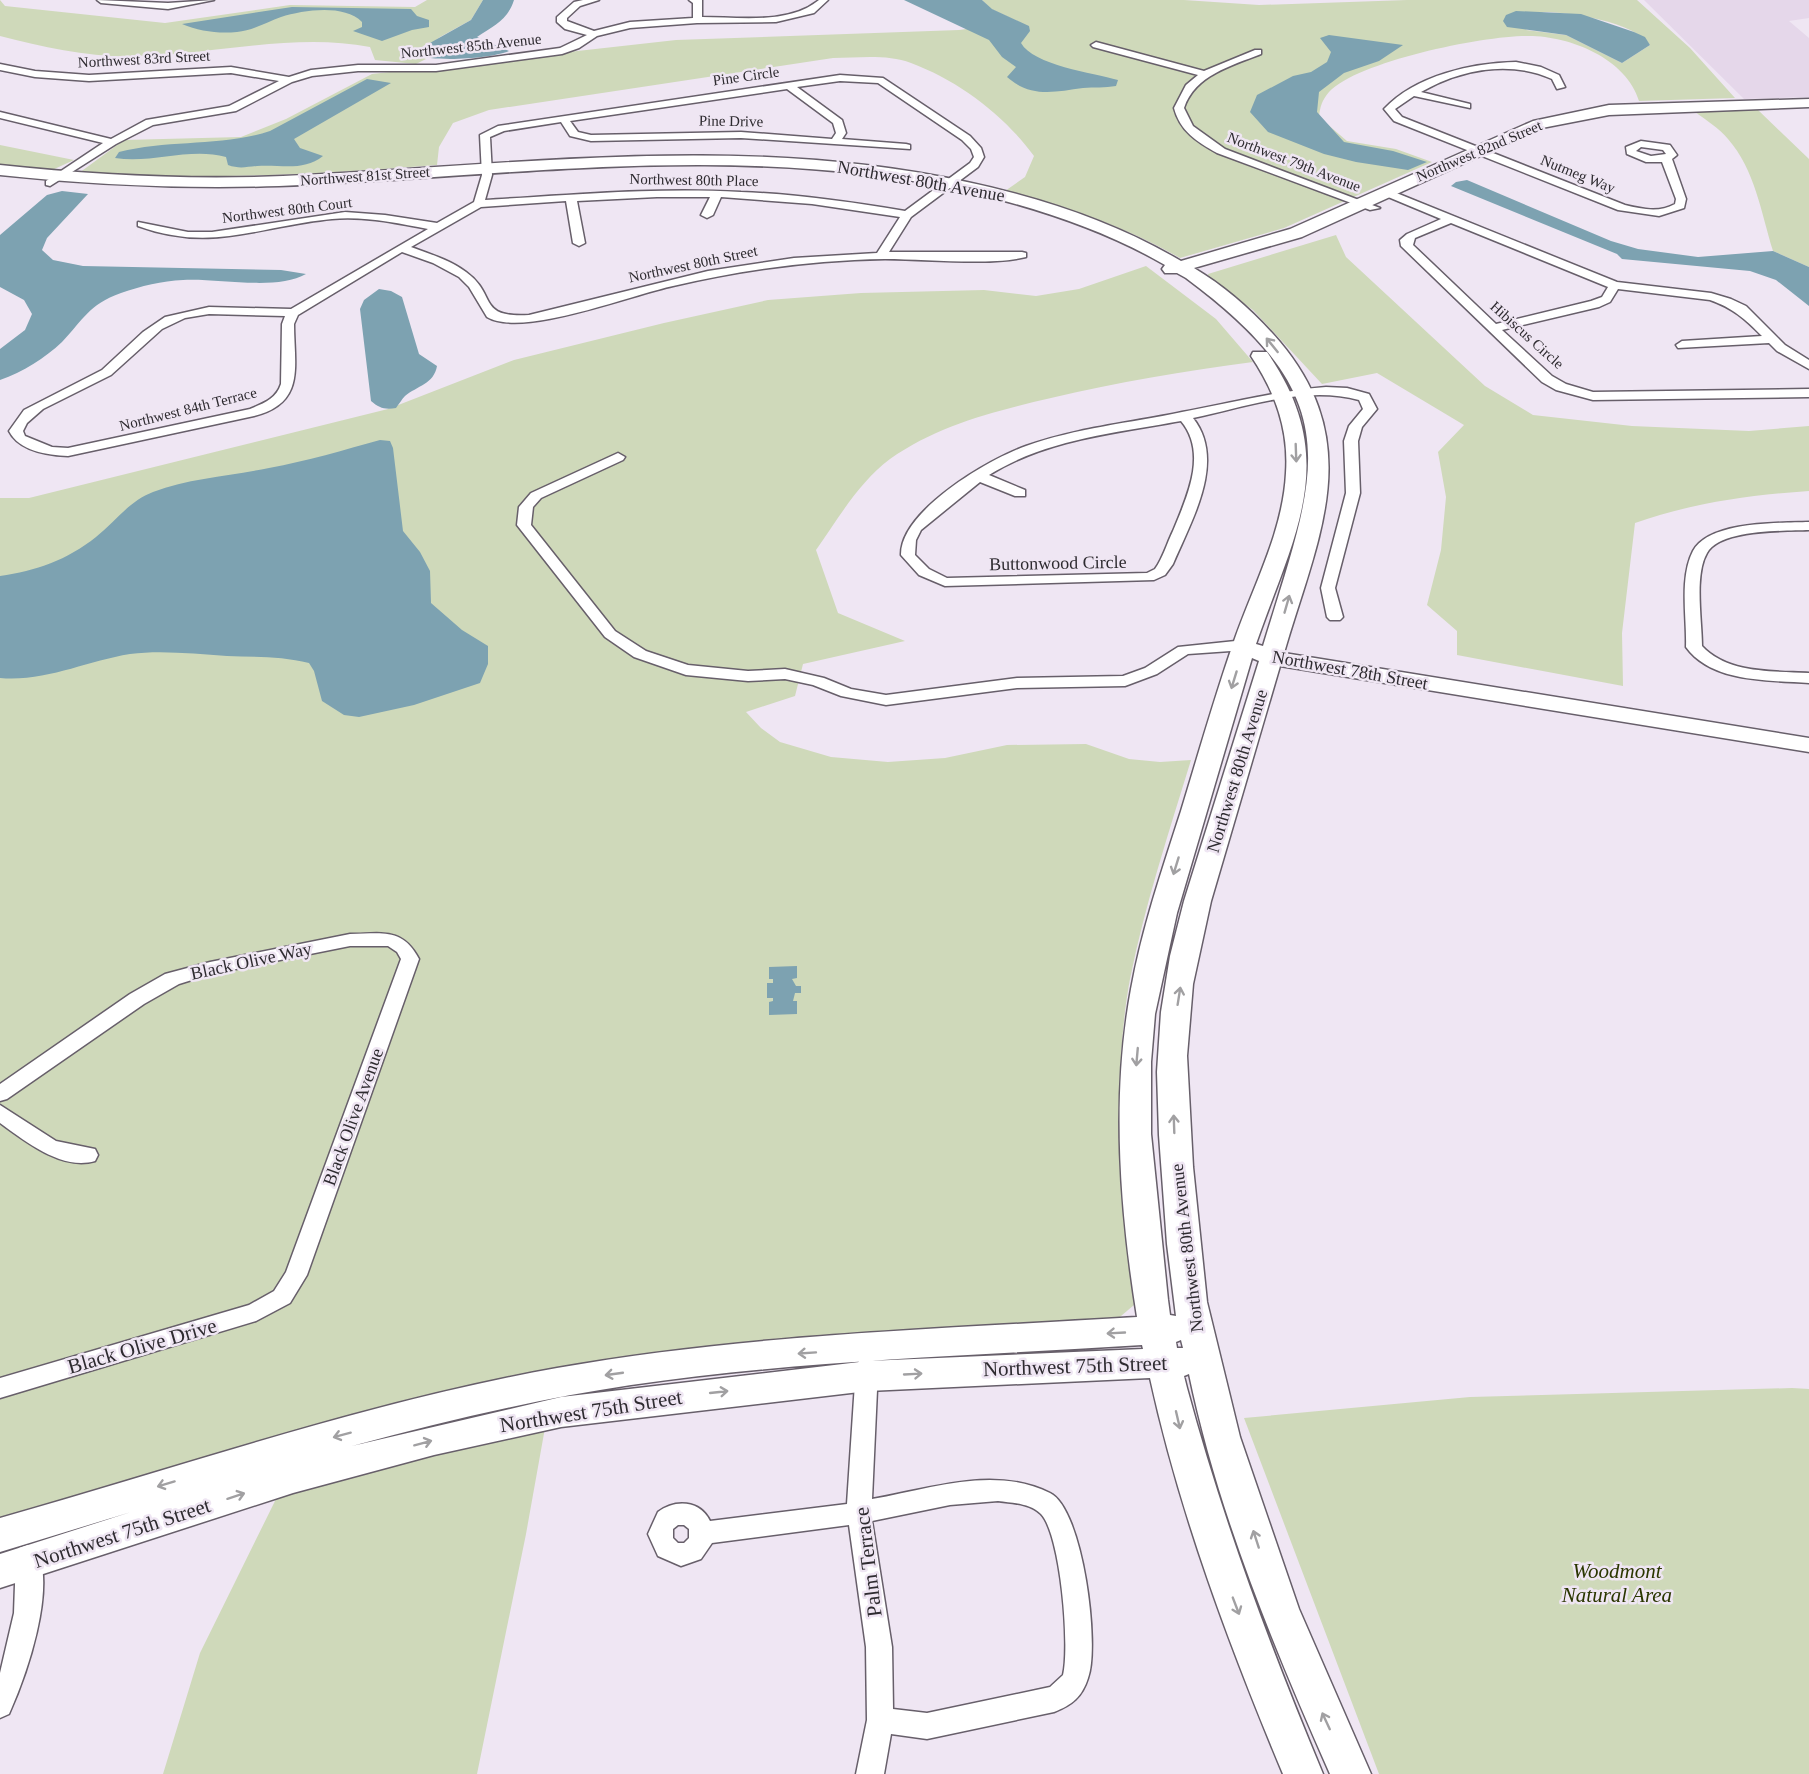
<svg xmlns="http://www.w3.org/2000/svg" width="1809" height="1774" font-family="Georgia,serif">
<rect width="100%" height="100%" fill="#efe6f3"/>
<path fill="#e5d7ea" d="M1644 0H1809V18L1789 21 1809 38V97L1744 99Z"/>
<path fill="#cfd9ba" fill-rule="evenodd" d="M0 0 5 6 165 23 290 5 415 7 427 0H483L471 20 440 37 416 55 426 59 416 64 375 60 370 47C297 33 218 53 145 56 95 59 48 48 0 36Z
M982 0H1184L1259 5 1407 0H1637L1690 48 1735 98 1639 101C1627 59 1570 36 1529 36 1486 35 1358 61 1329 92 1322 100 1320 107 1319 117L1347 141 1396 149 1432 162 1284 228 1180 258C1125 226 1066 207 1005 191L1025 177 1034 156C1004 115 959 81 911 63 887 54 858 58 833 58L489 110 453 123 439 147 437 165C317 175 199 180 79 173L124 140 241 137 286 119 372 74 676 40 959 30 1019 22 991 9ZM1543 12C1570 12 1635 22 1650 45L1622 63 1566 35 1526 30Z
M1758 110 1809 159V267L1773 251C1761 212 1755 170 1728 139 1719 128 1706 120 1695 112Z
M0 145 74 160 50 171 0 165Z
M1336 235 1346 257 1485 386 1533 415 1632 426 1749 431 1809 426V491C1749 495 1692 503 1635 523L1622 633 1623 686 1457 655V631L1427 605 1441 550 1446 497 1438 452 1464 425 1377 373 1322 384 1253 310 1209 279 1208 274Z
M1146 266 1216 319 1253 362C1184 371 1118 382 1051 398 995 411 938 425 890 459 859 482 838 519 816 550L838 613 905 641 803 664 795 696 746 712 761 728 780 742 831 757 888 762 945 758 1007 745 1086 744 1129 759 1160 762 1191 760C1169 832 1145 904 1130 979 1111 1080 1123 1202 1134 1305L1108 1327 555 1372 526 1534 477 1774H163L200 1653 276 1499 0 1579V498H29L388 409 514 360 664 323 768 300 861 293 984 290 1036 296 1079 289Z
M1792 1388 1809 1389V1774H1379L1244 1418 1470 1397Z"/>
<path fill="#7da2b1" d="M483 0H514C508 20 493 26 477 37L509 51C490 59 435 62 416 55L421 48 471 20Z
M904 0H982L992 9 1029 26 1030 31 1021 43C1033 65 1093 73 1118 80L1116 86C1105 88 1094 87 1083 88 1054 92 1031 98 1007 77L1016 67 1002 57 989 40Z
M292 7 411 9 417 16 429 20V27L412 30 382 41 353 31 362 27V22C344 4 304 10 281 17 267 22 252 31 237 32 218 34 199 31 182 24Z
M1516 11 1581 14 1634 32 1645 37 1650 45 1622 63 1566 35 1507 27 1503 21 1506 15Z
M1329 35 1403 45 1379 61 1344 73 1319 92 1317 112 1344 142 1393 151 1427 162 1408 170 1356 162 1324 154 1268 132 1250 112 1257 95 1293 76 1311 72 1327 62 1331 52 1320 38Z
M367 79 391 83 294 139 300 148 323 156C303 172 280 164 257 166 246 167 239 169 228 165L226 157C189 147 152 164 115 158L119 152C169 139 221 147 270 131Z
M1467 180 1611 241 1638 249 1698 257 1773 251 1809 267V306L1776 280 1750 271 1622 259 1617 254 1451 186 1456 182Z
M62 191 88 194 47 238 42 250 53 260 83 266 281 270 306 274C277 291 218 278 183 280 162 281 141 286 121 293 88 305 84 319 62 342 45 358 23 372 0 380V349L25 330 32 314 24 300 0 287V235L47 195Z
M379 289 391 291 402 297 419 354 437 366C434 384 417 386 405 396 402 399 399 404 396 408 385 410 379 408 371 401L360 309 364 300Z
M380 440 390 441 393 448 403 531 420 552 430 571 431 603 462 630 488 646V664L480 683 414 705 359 717 344 715 322 701 314 671 309 663C282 656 254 657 227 656 195 654 162 650 130 654 86 661 46 682 0 678V576C36 571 67 560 96 537 115 522 129 501 153 492 190 478 231 476 269 468 307 461 344 450 380 440Z
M797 966V978L792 979 796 986H801V993H795L793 1001H797V1014L769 1015V1002L773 1001V998H767V983H773V979H769V967Z"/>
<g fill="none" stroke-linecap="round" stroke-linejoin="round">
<g stroke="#675f6a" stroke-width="3">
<path id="street" d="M97 0 168 3 214 0 168 9 101 3Z
M583 0H599L580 6 567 18V21L594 31 630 22 693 18V3L689 0H702V17C738 17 789 25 819 0H828L814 13 776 22 697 23 630 28 597 36 579 48 562 54 436 71H358L312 76 292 82 236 111 153 125 116 144 50 186 46 185V181L103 143 0 118V112L111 139 146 120 229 106 279 81 231 73 89 81 35 77 0 70V64L35 71 89 75 231 67 289 77 311 70 358 65H436L560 48 587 35 565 29 557 22V17L574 2Z
M1096 42 1204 71 1255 50H1261V54C1231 66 1195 75 1184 108L1193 126 1225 149 1380 208 1370 210 1217 153C1197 142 1180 131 1174 108L1186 85 1198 75 1093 47 1091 45Z
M1516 62 1541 67 1559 75 1565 87 1557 89 1552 79C1510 60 1461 69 1421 92L1470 104V108L1414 96 1395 109 1402 117 1625 205C1642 209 1659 213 1675 204L1676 199 1662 162H1646L1627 154 1626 147 1641 141 1670 145 1677 155 1672 159 1686 199 1684 208 1659 216 1618 210 1394 121 1384 109C1416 75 1472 63 1516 62ZM1641 147 1663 150 1666 154 1651 156 1636 151Z
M840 75 883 78 970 136 981 148 984 157 978 167 911 217 889 252H1022L1026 253V257C989 266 925 259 885 259 814 260 742 270 673 286 631 295 522 338 487 317L469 287 459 277 433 263 402 252 298 315 294 324C294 366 306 403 254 416L68 456C47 455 19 451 9 431L24 410 102 370 143 332 165 317 209 307 291 309 428 229C396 223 364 216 332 219 259 226 212 253 138 226V222L188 232H212L345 212 385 215 437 223 474 202 482 175 480 135 498 126ZM840 81 878 83 962 140 971 149 974 157 970 163 905 211C851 202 796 194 741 192 656 187 571 195 485 200L492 175 490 137 504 131 561 122 570 136 591 141 741 138 910 149V145L906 144 842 139 846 133 842 120 797 87ZM787 89 833 123 836 133 832 139 741 132 591 135 578 132 570 121ZM657 197H710L701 215 707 218 713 215 721 197 812 204 900 217 877 253 794 258 708 271 529 315C476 318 498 295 466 272 450 260 430 254 411 247L481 207 566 201 573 243 579 246 585 243 577 201ZM209 314 285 316 282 324 281 384C276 399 264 403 250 409L68 448 52 447 25 436 23 431 27 423 43 409 111 375 162 329 185 318Z
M1381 190H1389L1617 282 1711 293 1731 299 1746 306 1785 345 1809 360V369L1777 351 1769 343 1678 348 1676 345 1682 341 1762 336C1745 319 1733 308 1710 300L1618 289 1610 302 1599 307 1502 330 1552 376 1566 384 1593 392 1809 389V397L1593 400 1556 390 1542 382 1401 246 1400 240 1407 234 1441 219 1381 194ZM1451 223 1608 287 1602 297 1591 301 1496 324 1413 245 1415 238Z
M1326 387 1347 388 1369 394 1377 409 1362 427 1358 441 1360 493 1335 588 1343 617 1340 620H1330L1327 617 1321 588 1346 493 1344 441 1349 426 1363 409 1359 400C1306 385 1245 407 1193 418 1227 461 1191 521 1173 564L1165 575 1154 580 945 586 919 575 901 555C900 511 989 459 1026 446 1076 428 1130 423 1182 412 1230 403 1277 391 1326 387ZM1181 421C1208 453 1187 497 1173 531 1167 543 1163 558 1155 569L1147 573 947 578 929 569 915 555 916 540 921 530 980 482 1015 496H1025V490L989 475C1047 439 1115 433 1181 421Z
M618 453 625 457 623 460 541 498 533 507 531 525 615 631 646 651 688 665 748 671 785 669 824 678 851 689 886 695 1017 678 1123 676 1145 668 1178 647 1245 640 1253 645 1245 650 1188 654 1157 674 1125 686 1017 688 886 705 841 696 813 685 785 679 748 681 686 675 634 657 605 637 517 525 519 507 531 493Z
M1809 522V530C1785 531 1720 529 1707 553 1694 575 1702 621 1702 646 1728 674 1774 671 1809 673V683C1769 680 1712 683 1686 647 1687 618 1679 578 1693 551 1709 521 1779 523 1809 522Z
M350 934C382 934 402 927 419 959L307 1275 290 1303 256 1321 0 1398V1378L249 1305 274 1291 286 1272 401 959 397 952 388 946H350L211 974 179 984 144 1004 7 1099 0 1101V1084L130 994 165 974 210 962Z
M0 1105 56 1141 95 1149 98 1155 95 1161C62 1171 25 1141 0 1123Z
M867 1358 875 1361 878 1368 872 1499C930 1489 994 1465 1050 1493 1083 1509 1100 1646 1088 1678 1082 1697 1072 1705 1054 1712L927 1739 891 1734 884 1774H856L867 1720 866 1647 849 1525 712 1543 701 1559 681 1566 658 1556 648 1534 658 1512C675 1499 700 1500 710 1521L847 1504 856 1368 859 1361ZM998 1501C1012 1503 1030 1503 1041 1514 1061 1535 1070 1647 1063 1675L1050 1687 927 1713 893 1709 892 1647 872 1521 950 1505ZM678 1525H684L689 1529V1538L684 1543H678L673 1538V1529Z
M28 1545 37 1548C56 1590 27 1674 9 1714L0 1718V1673L14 1613 16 1556 19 1548Z"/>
</g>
<g stroke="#675f6a" stroke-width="3">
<path id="secondary" d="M1809 99V107L1609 115 1542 128 1302 237 1194 268C1226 287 1256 314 1280 342 1367 446 1317 539 1284 653L1809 738V752L1280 666 1211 901 1193 984 1187 1056 1193 1167 1207 1302 1240 1437 1299 1609 1371 1774H1330C1273 1645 1218 1513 1189 1374L1184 1376 1187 1388C1223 1521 1270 1647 1323 1774H1283C1229 1645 1180 1514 1150 1378L868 1391 561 1427 434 1455 293 1493 0 1588V1554L131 1512 0 1552V1518C184 1466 367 1402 557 1368 748 1334 943 1329 1137 1317 1120 1211 1111 1096 1131 989 1142 928 1162 870 1181 811 1198 755 1214 699 1233 644 1252 588 1283 533 1286 473 1289 429 1275 392 1251 356L1253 352H1267C1342 460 1294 534 1256 644L1263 646C1317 469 1353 402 1186 278L1177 273H1165L1162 269 1165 265C1103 229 1034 207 965 191 737 141 509 177 279 186 185 189 93 185 0 175V165C94 175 188 180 283 176 512 166 740 132 967 182 1042 198 1115 222 1181 261L1290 229 1533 121 1609 105ZM1252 658 1259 661 1184 901 1170 956 1161 1012 1157 1072 1159 1135 1167 1244 1176 1316 1170 1315 1168 1300 1151 1134V1062L1155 1014 1177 913ZM1181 1340 1183 1348H1177L1176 1342ZM1142 1345 1143 1349 868 1361 561 1397 352 1446C445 1421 537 1399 631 1385 800 1360 972 1356 1142 1345Z"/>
</g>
<use href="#street" fill="#fff" fill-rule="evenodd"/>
<use href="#secondary" fill="#fff" fill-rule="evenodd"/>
</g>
<defs><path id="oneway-shaft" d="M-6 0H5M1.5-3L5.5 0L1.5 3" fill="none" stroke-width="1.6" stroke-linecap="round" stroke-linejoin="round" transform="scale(1.5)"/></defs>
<g stroke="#a1a0a2">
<use href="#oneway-shaft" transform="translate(1272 345) rotate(-129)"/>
<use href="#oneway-shaft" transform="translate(1296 453) rotate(88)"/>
<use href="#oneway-shaft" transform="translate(1287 604) rotate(-74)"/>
<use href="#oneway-shaft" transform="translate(1234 680) rotate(107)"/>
<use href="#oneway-shaft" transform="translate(1176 866) rotate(107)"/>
<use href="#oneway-shaft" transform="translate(1179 996) rotate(-81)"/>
<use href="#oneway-shaft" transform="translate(1137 1057) rotate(95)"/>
<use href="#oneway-shaft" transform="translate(1174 1124) rotate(-92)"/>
<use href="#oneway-shaft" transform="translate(1116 1333) rotate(177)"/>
<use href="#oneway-shaft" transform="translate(807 1353) rotate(176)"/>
<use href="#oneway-shaft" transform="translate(614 1374) rotate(172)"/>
<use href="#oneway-shaft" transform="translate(913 1374) rotate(-3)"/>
<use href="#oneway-shaft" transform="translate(719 1392) rotate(-6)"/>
<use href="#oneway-shaft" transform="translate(1178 1420) rotate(77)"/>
<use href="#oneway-shaft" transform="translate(342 1435) rotate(165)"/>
<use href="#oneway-shaft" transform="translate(423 1443) rotate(-15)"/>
<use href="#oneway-shaft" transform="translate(166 1484) rotate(163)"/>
<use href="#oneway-shaft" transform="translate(236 1496) rotate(-18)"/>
<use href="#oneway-shaft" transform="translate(1256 1539) rotate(-108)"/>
<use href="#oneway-shaft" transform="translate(1236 1606) rotate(69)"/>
<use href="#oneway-shaft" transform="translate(1326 1721) rotate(-115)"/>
</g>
<g text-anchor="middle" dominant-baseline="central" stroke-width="5" stroke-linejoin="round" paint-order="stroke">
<g font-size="15" fill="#2e2b30" stroke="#efe6f3">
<text transform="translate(471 46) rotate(-6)">Northwest 85th Avenue</text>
<text transform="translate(144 59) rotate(-3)">Northwest 83rd Street</text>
<text transform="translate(746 76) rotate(-8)">Pine Circle</text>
<text transform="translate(731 121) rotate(1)">Pine Drive</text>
<text transform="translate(1479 151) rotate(-23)">Northwest 82nd Street</text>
<text transform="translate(1294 162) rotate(21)">Northwest 79th Avenue</text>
<text transform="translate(1578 174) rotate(22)">Nutmeg Way</text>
<text transform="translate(365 176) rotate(-4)">Northwest 81st Street</text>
<text transform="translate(694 180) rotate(1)">Northwest 80th Place</text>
<text transform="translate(287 210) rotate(-7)">Northwest 80th Court</text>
<text transform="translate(693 264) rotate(-12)">Northwest 80th Street</text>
<text transform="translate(1527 335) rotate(42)">Hibiscus Circle</text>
<text transform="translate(188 409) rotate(-14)">Northwest 84th Terrace</text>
</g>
<g font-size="18" fill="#2e2b30" stroke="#efe6f3">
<text transform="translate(921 181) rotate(10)">Northwest 80th Avenue</text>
<text transform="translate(1058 563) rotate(-1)">Buttonwood Circle</text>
<text transform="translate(1350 670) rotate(10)">Northwest 78th Street</text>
<text transform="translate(1237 771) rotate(-73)">Northwest 80th Avenue</text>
<text transform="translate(251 961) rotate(-12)">Black Olive Way</text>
<text transform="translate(353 1117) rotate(-70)">Black Olive Avenue</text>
<text transform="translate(1187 1248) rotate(-97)">Northwest 80th Avenue</text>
</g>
<g font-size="21" fill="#2e2b30" stroke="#efe6f3">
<text transform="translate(142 1346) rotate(-16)">Black Olive Drive</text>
<text transform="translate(1075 1366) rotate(-2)">Northwest 75th Street</text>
<text transform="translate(591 1411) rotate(-9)">Northwest 75th Street</text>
<text transform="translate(122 1533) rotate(-18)">Northwest 75th Street</text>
<text transform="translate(868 1562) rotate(-97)">Palm Terrace</text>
</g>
<g font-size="21" font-style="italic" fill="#2a3600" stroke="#efe6f3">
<text x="1617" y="1571">Woodmont<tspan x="1617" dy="24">Natural Area</tspan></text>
</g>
</g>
</svg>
